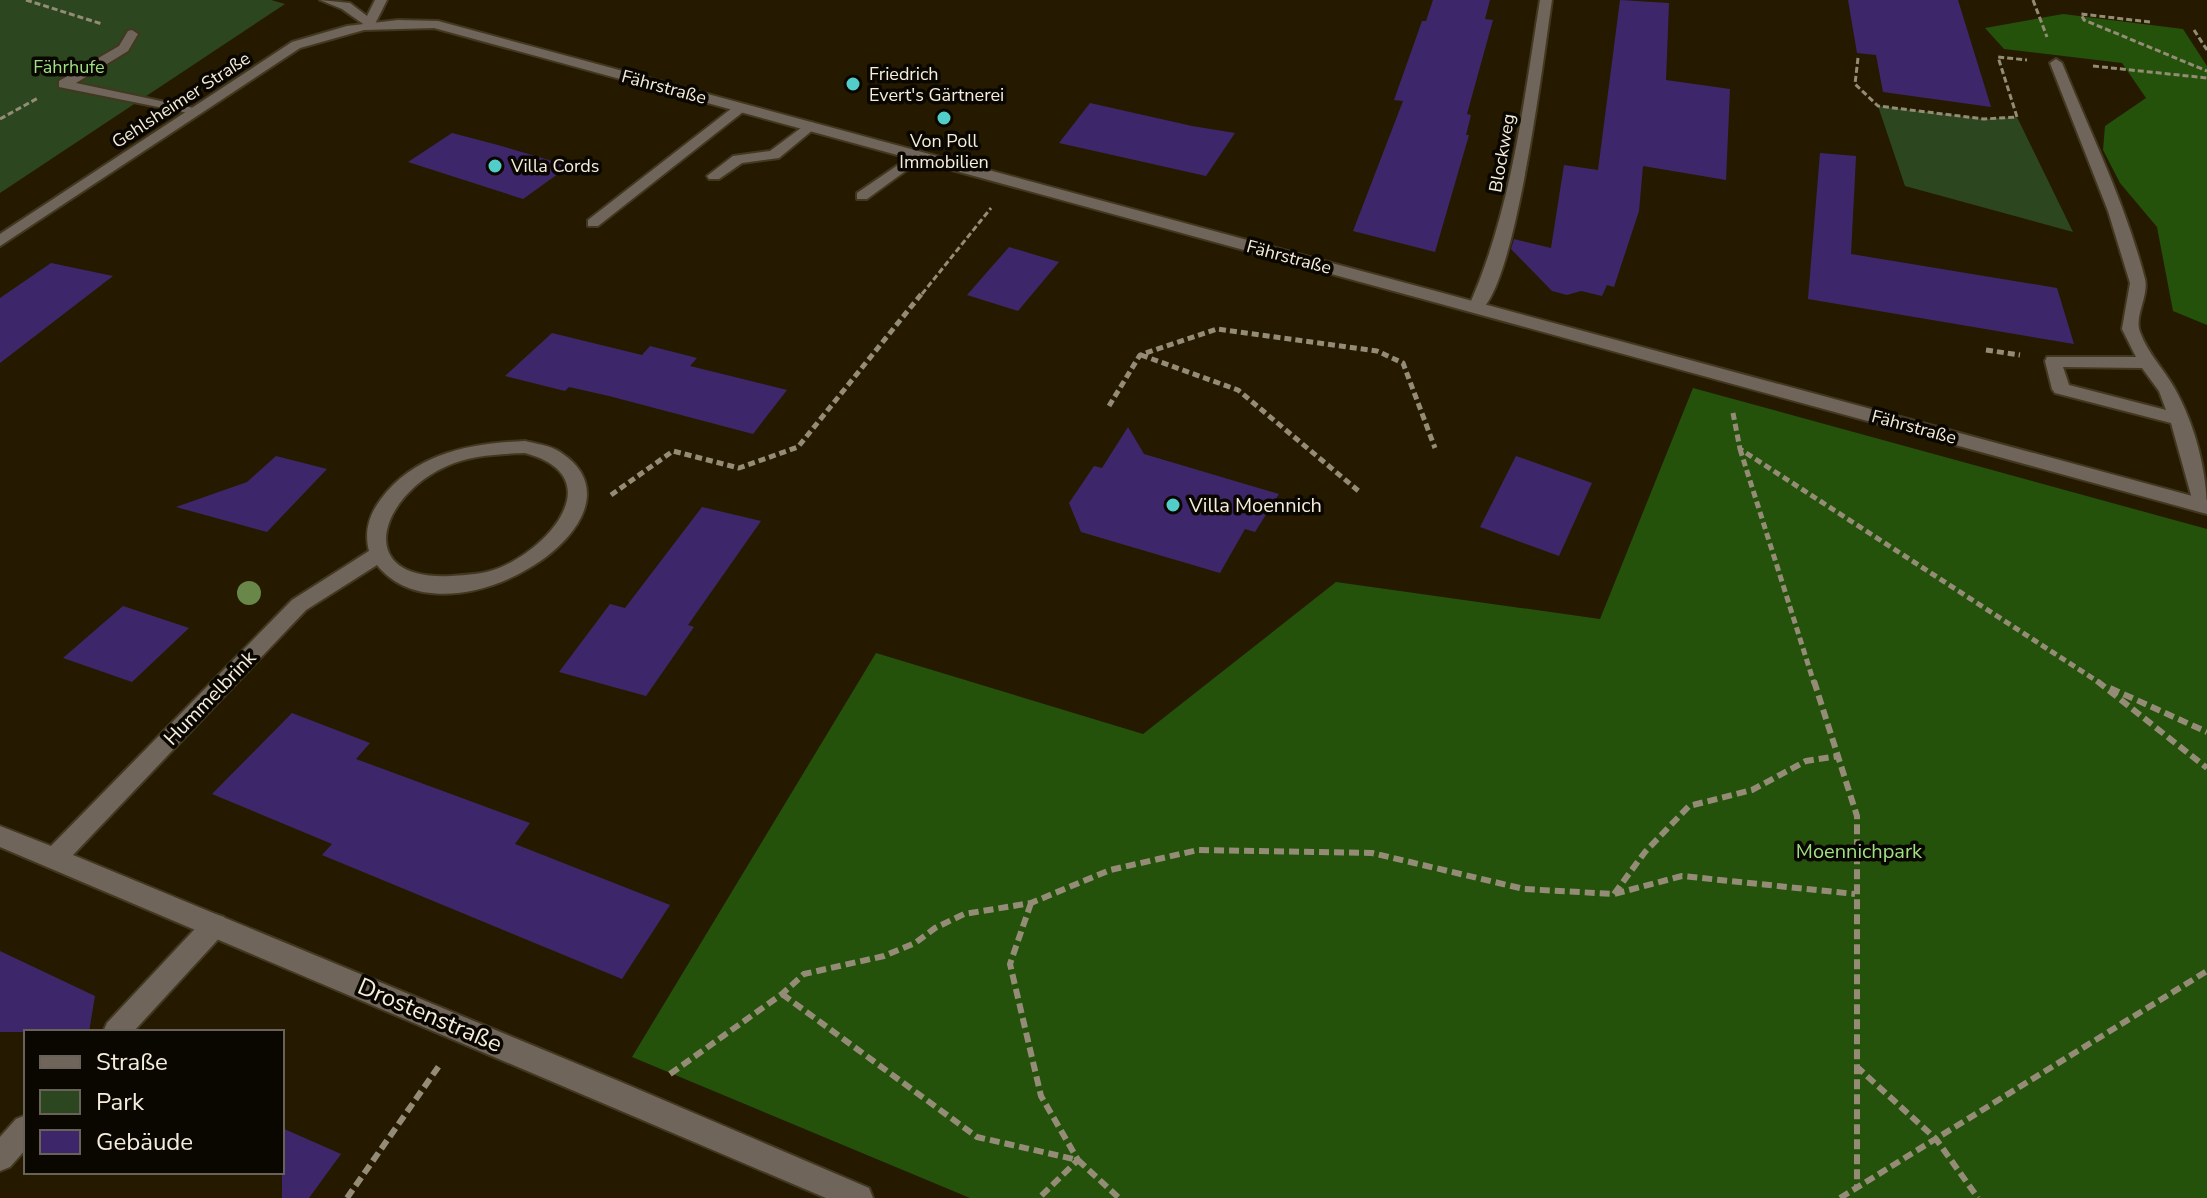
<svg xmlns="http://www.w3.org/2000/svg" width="2207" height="1198" font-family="'Nunito Sans',sans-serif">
<rect width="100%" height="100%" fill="#251a00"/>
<path fill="#2c4720" d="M0 0H271L285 4 0 193Z
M1878 106 1984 119 2017 117 2073 232 1905 186Z"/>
<path fill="#24520a" d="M2063 14 2183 29 2207 66V325L2173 311 2157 227 2120 183 2103 150 2105 126 2146 98 2122 63 2004 49 1985 28Z
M1693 388 2207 529V1198H970L632 1057 876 653 1143 734 1336 582 1600 619Z"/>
<path fill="#3d276a" d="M1433 0H1490L1485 19 1493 20 1467 114 1471 115 1466 135H1469L1435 252 1353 231 1403 101 1394 100 1422 21H1426Z
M1620 0 1669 3 1666 80 1730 89 1726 180 1643 166 1639 211 1614 287 1607 285 1602 296 1581 291 1567 295 1552 291 1511 249 1514 239 1551 248 1564 165 1598 170Z
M1848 0H1958L1991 107 1883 92 1876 55 1857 53Z
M1090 103 1192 126 1235 133 1206 176 1059 143Z
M452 133 498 145 569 166 523 199 408 162Z
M1820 153 1856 156 1851 254 2057 288 2074 344 1808 299Z
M1009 247 1059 262 1018 311 967 295Z
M51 263 113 276 0 363V298Z
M552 333 642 355 650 346 697 358 690 366 787 390 753 434 609 396 569 387 565 391 505 376Z
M1128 427 1144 454 1279 494 1255 532 1245 529 1220 573 1081 532 1069 503 1094 466 1102 468Z
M276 456 327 469 267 532 176 507 247 482Z
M1516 456 1592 483 1559 556 1480 527Z
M702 507 761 521 688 625 694 627 646 696 559 672 610 604 625 608Z
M123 606 189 628 132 682 63 658Z
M292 713 370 743 356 759 530 823 515 844 670 905 622 979 322 855 332 844 212 794Z
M0 951 95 996 89 1032H0Z
M282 1128 341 1154 309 1198H282Z"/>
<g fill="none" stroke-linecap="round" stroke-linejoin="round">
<g stroke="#42381f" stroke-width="4">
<path id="service" d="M132 30 138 34 128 51 76 83 198 109V115L59 87V81L119 46 128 31Z
M2056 59 2062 63C2091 134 2126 205 2145 279 2149 296 2134 316 2140 332 2148 354 2164 369 2175 389 2195 425 2207 471 2207 512L2196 511 2194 506 2171 423 2055 393 2052 389 2045 361 2047 357H2136L2122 329 2130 283 2108 211 2050 63ZM2063 367 2142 368 2159 391 2166 410 2069 385Z
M736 105 748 108 598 226H588V220Z
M809 122 814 123V129L779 158 742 163 719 179H709L707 176 733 156 770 151Z
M917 152 924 156 922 159 867 199H857V193Z
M215 914 224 917 227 925 224 933 133 1032H103L107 1023 206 917Z
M26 1115V1149L10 1167 0 1171V1137L16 1119Z"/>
</g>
<g stroke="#42381f" stroke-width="4">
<path id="minor" d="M320 0 350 3 367 16 375 0H387L375 24 369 28 342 9Z
M1540 0H1552C1545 45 1515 302 1476 313L1468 308C1512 210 1523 105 1540 0Z
M525 441C536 444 550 445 560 452 662 517 447 653 377 565L306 610 73 855 621 1082 869 1188 873 1198H826L0 847V826L51 846 292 600 369 551C364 531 369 515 381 499 415 453 472 443 525 441ZM525 453C610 476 551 547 499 568 484 574 467 575 451 576 352 581 379 496 447 466 471 455 499 454 525 453Z"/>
</g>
<g stroke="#42381f" stroke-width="4">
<path id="tertiary" d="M398 20 438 21 2207 500V514L434 28 364 30 300 48 0 246V234L292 42 347 26Z"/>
</g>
<path stroke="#958c77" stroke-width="3" stroke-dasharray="6 3" stroke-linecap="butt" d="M26 0 102 24
M2033 0 2047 37
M2150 22 2081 14 2084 20 2207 71
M2194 30 2207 50
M1858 58 1855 84 1878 106 1984 119 2017 117 1998 57 2027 60
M2093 66 2207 78
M0 119 38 98
M922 294 991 208"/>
<path stroke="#958c77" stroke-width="5" stroke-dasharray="7 4" stroke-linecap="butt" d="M1986 350 2020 355
M1141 355 1238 390 1361 493
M1109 406 1140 355 1217 329 1377 351 1403 363 1435 448
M1733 413 1740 449 2100 683
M1740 449 1814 683
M611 495 673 451 739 468 798 447 923 292"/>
<path stroke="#958c77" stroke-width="6" stroke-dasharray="10 5" stroke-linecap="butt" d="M1814 681 1857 816V1188
M2097 681 2207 768
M2110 688 2207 732
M1614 894 1645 852 1689 806 1752 790 1806 761 1838 756
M1031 903 1010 964 1041 1096 1078 1160 1039 1198
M782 994 977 1137 1078 1160 1119 1198
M1856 1066 1936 1139 1978 1198
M670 1074 782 994 804 974 884 956 915 943 935 928 964 914 1031 903 1110 870 1198 850 1372 853 1524 889 1614 894 1682 876 1855 894
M347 1198 441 1063
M1840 1198 2207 971"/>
<use href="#service" fill="#70655b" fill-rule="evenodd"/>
<use href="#minor" fill="#70655b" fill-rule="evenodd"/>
<use href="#tertiary" fill="#70655b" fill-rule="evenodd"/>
</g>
<circle fill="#688749" cx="249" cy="593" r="12"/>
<g fill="#53cdc9" stroke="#0a0600" stroke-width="3">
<circle cx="853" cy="84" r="8"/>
<circle cx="944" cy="118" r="8"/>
<circle cx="495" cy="166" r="8"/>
<circle cx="1173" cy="505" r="8"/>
</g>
<g text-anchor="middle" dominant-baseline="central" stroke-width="7" stroke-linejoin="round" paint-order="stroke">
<g font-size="18" fill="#9fe184" stroke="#0a0600">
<text x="69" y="67">Fährhufe</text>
</g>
<g font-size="18" fill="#f5eddd" stroke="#0a0600" text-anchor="start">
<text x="869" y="74">Friedrich<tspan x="869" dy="21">Evert's Gärtnerei</tspan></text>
<text x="944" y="141" text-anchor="middle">Von Poll<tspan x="944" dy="21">Immobilien</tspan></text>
<text x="511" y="166">Villa Cords</text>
</g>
<g font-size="18" fill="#f5eddd" stroke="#0a0600">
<text transform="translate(664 87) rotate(15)">Fährstraße</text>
<text transform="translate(181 100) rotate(-33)">Gehlsheimer Straße</text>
<text transform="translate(1502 153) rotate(-80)">Blockweg</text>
<text transform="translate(1289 257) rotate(15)">Fährstraße</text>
<text transform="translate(1914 427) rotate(15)">Fährstraße</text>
</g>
<g font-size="20" fill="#f5eddd" stroke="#0a0600" text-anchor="start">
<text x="1189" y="505">Villa Moennich</text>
</g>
<g font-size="20" fill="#f5eddd" stroke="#0a0600">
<text transform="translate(210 698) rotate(-46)">Hummelbrink</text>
</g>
<g font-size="20" fill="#9fe184" stroke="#0a0600">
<text x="1859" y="851">Moennichpark</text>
</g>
<g font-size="24" fill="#f5eddd" stroke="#0a0600">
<text transform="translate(430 1015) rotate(23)">Drostenstraße</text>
</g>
</g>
<rect x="24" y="1030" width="260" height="144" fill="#0a0600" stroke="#686258" stroke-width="2"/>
<rect x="40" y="1056" width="40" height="12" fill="#70655b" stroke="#686258" stroke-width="2"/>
<text x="96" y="1070" font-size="24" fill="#f5eddd">Straße</text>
<rect x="40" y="1090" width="40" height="24" fill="#2c4720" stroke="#686258" stroke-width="2"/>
<text x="96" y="1110" font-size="24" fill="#f5eddd">Park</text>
<rect x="40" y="1130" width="40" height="24" fill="#3d276a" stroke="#686258" stroke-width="2"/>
<text x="96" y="1150" font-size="24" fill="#f5eddd">Gebäude</text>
</svg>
